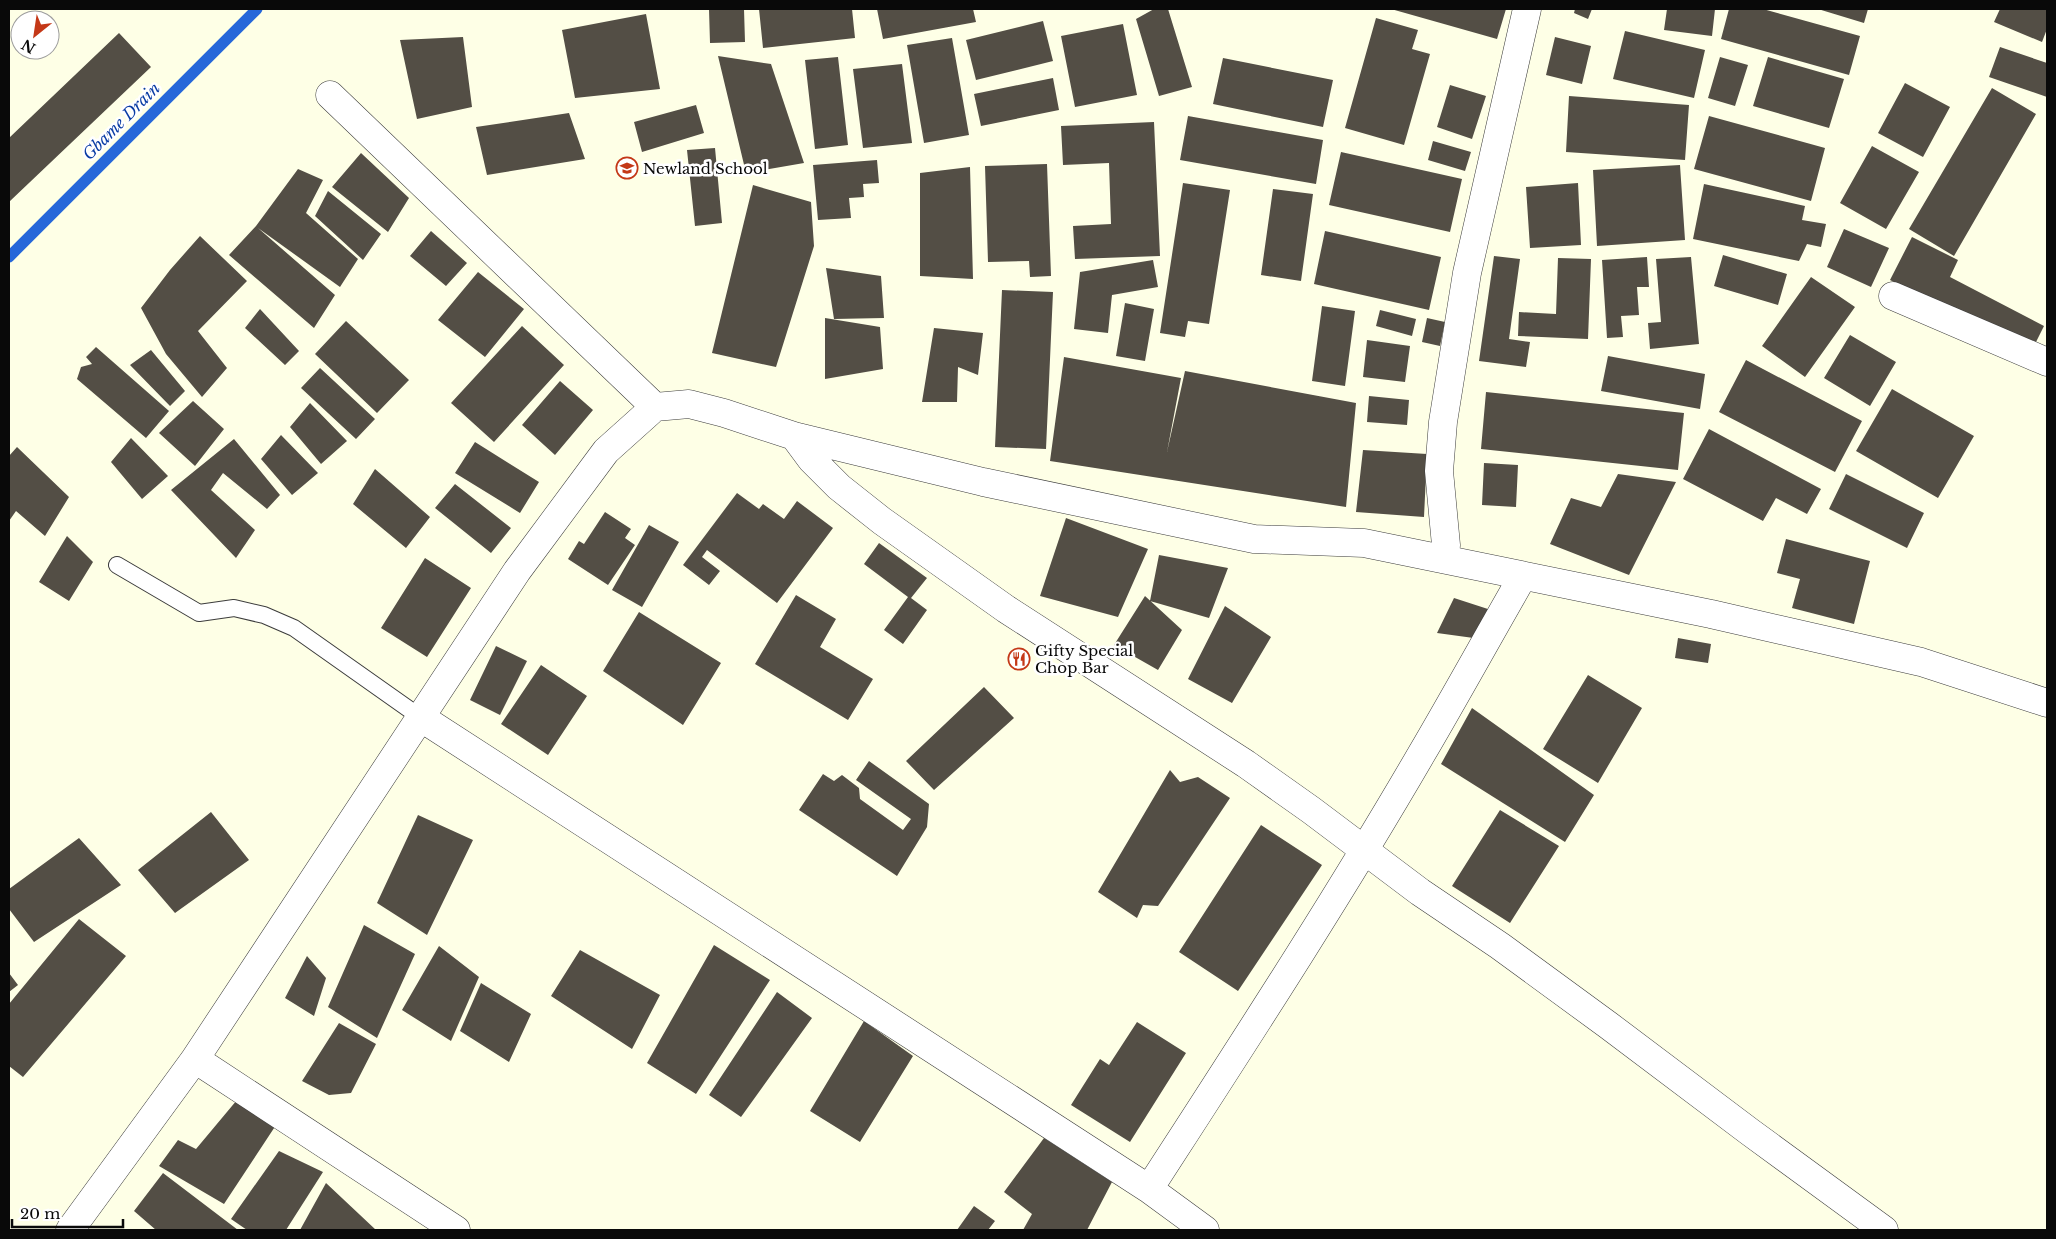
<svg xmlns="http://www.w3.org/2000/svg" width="2056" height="1239" font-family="'Libre Baskerville',serif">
<rect width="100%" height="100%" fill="#feffe6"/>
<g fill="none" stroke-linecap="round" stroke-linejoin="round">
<path stroke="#2667d9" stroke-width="11" d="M9 257 257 9"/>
</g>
<path fill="#534e45" d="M709 9H744L745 42 710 43Z
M759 9H852L855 38 763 48Z
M877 9H973L976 22 883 39Z
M1154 9H1168L1192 87 1159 96 1136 19Z
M1391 9H1506L1497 39Z
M1575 9H1592L1588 19 1574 13Z
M1667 9H1715L1712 36 1664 30Z
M1729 9H1763L1860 36 1849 75 1721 39Z
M1818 9H1868L1864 23Z
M2000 9H2047V29L2042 42 1994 22Z
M646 14 660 89 575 98 562 30Z
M1376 18 1418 30 1412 49 1430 54 1404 145 1345 128Z
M1043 21 1053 61 976 80 966 40Z
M1123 24 1137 95 1075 107 1061 36Z
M1625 31 1705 50 1694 98 1613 79Z
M119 33 151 67 9 202V138Z
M463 37 472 107 417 119 400 40Z
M1555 37 1591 46 1582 84 1546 75Z
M952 38 969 135 924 143 907 45Z
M2000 47 2047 63V97L1989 77Z
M718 56 771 64 804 163 746 173Z
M838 57 848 145 815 149 805 60Z
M1720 57 1748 65 1735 106 1708 98Z
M1768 57 1844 79 1829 128 1753 106Z
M1223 58 1333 80 1323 127 1213 104Z
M902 64 912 143 863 148 853 69Z
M1053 78 1059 110 981 126 974 94Z
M1905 83 1950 107 1923 157 1878 133Z
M1450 85 1486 96 1472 139 1437 127Z
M1992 88 2036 114 1954 256 1909 229Z
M1569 96 1689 105 1685 160 1566 152Z
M696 105 704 133 642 152 634 122Z
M569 113 585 159 487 175 476 127Z
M1188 116 1323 140 1316 184 1180 160Z
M1709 116 1825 148 1811 201 1694 169Z
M1154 122 1160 256 1075 259 1073 226 1111 224 1109 163 1063 165 1061 126Z
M1433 141 1471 152 1465 171 1428 160Z
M1872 146 1919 172 1886 229 1840 203Z
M715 148 722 223 695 226 687 150Z
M1341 152 1462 179 1450 232 1329 205Z
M361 153 409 198 388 232 332 187Z
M877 160 879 183 863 184 864 197 849 198 851 218 818 220 813 165Z
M1047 164 1051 276 1030 277 1029 261 988 262 985 166Z
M1680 165 1685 240 1597 246 1593 170Z
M970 167 973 279 920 276V173Z
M298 169 323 180 306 213 358 259 340 287 258 228 335 295 314 328 229 255 256 226Z
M1183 183 1230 190 1209 324 1188 321 1185 337 1160 333Z
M1578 183 1581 245 1530 248 1526 187Z
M1704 184 1805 206 1802 220 1826 224 1821 247 1807 244 1799 261 1693 239Z
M753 185 811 202 814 246 776 367 712 353Z
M1273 189 1313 194 1301 281 1261 275Z
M328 191 381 234 363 260 315 216Z
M1844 229 1889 248 1871 287 1827 267Z
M431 231 467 263 446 286 410 256Z
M1325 231 1441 257 1429 310 1314 284Z
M200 236 247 281 198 331 227 368 202 397 166 354 141 308 170 270Z
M1912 237 1958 260 1950 277 2044 326 2031 352 1890 280Z
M1723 255 1787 274 1778 305 1714 286Z
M1494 256 1520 259 1509 339 1530 342 1526 367 1479 361Z
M1647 257 1649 287H1637L1639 315 1621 316 1623 337 1607 338 1602 260Z
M1691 257 1699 344 1650 349 1648 323 1661 322 1656 259Z
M1558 258 1591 259 1588 339 1518 336 1519 312 1556 314Z
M1153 260 1158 287 1112 295 1108 333 1074 329 1080 272Z
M826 268 881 276 884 318 834 319Z
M478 272 524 309 485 357 438 320Z
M1811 277 1855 307 1805 377 1762 346Z
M1002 290 1053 292 1046 449 995 447Z
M1125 303 1154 309 1145 361 1116 356Z
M1322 306 1355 311 1345 386 1312 381Z
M260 309 299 351 285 365 245 328Z
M1380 310 1416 319 1412 336 1376 326Z
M825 318 880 327 883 369 825 379Z
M1427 318 1445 322 1440 346 1422 342Z
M346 321 409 380 377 413 315 354Z
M522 326 564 365 494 442 451 403Z
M934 328 983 333 978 375 958 367 957 402H922Z
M1850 335 1896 362 1870 406 1824 378Z
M1367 340 1410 346 1405 382 1363 377Z
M96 347 169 411 146 438 77 379 81 367 92 364 86 357Z
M151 350 185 391 170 406 130 365Z
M1608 356 1705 374 1700 409 1601 391Z
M1064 357 1181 378 1167 452 1185 371 1356 403 1346 507 1050 461Z
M1746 360 1862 421 1835 472 1719 412Z
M320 368 375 419 356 439 301 388Z
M560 381 593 410 555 455 522 425Z
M1892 389 1974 436 1938 498 1856 451Z
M1486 392 1684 413 1678 470 1481 449Z
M1369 396 1409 400 1407 425 1367 422Z
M193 401 224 429 195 466 159 433Z
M310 403 347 441 321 464 290 427Z
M1709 429 1821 489 1807 514 1776 498 1763 521 1683 479Z
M281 435 318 473 292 495 261 459Z
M131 438 168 476 142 499 111 462Z
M234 439 280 495 267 509 223 473 211 490 255 530 236 558 171 490Z
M475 442 539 482 520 513 455 473Z
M17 447 69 497 45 536 16 511 9 521V456Z
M1363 450 1427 454 1424 517 1356 512Z
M1484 463 1518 465 1516 507 1482 505Z
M375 469 430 517 406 548 353 504Z
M1618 474 1676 482 1629 575 1550 544 1571 498 1601 507Z
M1846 474 1924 513 1907 548 1829 509Z
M455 484 511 528 491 553 435 508Z
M737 493 759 509 763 504 784 519 797 501 833 528 777 603 707 550 702 557 720 571 709 585 683 565Z
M605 512 631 529 625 538 635 545 608 585 568 559 579 541 584 544Z
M1066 518 1148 549 1118 617 1040 596Z
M649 525 679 542 642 607 612 590Z
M67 536 93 562 69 601 39 582Z
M1786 539 1870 561 1854 624 1792 608 1800 579 1777 573Z
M879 543 927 578 911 598 927 610 903 644 884 630 908 597 864 564Z
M1159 555 1228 568 1209 618 1150 601Z
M425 558 471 588 427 657 381 628Z
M796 595 836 619 820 647 873 679 848 720 755 664Z
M1145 596 1182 630 1158 670 1114 645Z
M1454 598 1491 610 1481 639 1437 633Z
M1225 606 1271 637 1232 703 1188 679Z
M639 612 721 663 683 725 603 671Z
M1678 638 1711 644 1708 663 1675 658Z
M496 646 527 661 500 715 470 700Z
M541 665 587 696 548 755 501 724Z
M1588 675 1642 708 1598 783 1543 749Z
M984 687 1014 718 934 790 906 761Z
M1472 708 1594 795 1565 842 1441 764Z
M869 761 929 804 927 827 897 876 799 810 823 774 834 781 842 775 859 788 860 799 903 830 911 819 856 780Z
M1170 770 1180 782 1198 777 1230 798 1158 906 1143 905 1137 918 1098 892Z
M1500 810 1559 846 1510 923 1452 886Z
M211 812 249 860 175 913 138 870Z
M418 815 473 840 427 935 377 903Z
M1261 825 1322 865 1238 991 1179 952Z
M79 838 121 885 34 942 9 909V889Z
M79 919 126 956 23 1077 9 1066V1004Z
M364 925 415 954 377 1038 328 1007Z
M714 945 770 980 696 1094 647 1063Z
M439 946 479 977 451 1041 402 1010Z
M580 950 660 995 632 1049 551 996Z
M307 956 326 978 314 1016 285 998Z
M9 973 18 985 9 992Z
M481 983 531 1014 509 1062 460 1031Z
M777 992 812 1018 741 1117 709 1095Z
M864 1021 913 1056 860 1142 810 1111Z
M1137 1022 1186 1053 1130 1142 1071 1105 1100 1059 1109 1065Z
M339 1023 376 1044 351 1093 329 1095 302 1081Z
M242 1094 280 1119 224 1204 159 1166 178 1140 196 1149Z
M1044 1138 1112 1182 1087 1230H1023L1032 1214 1004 1192Z
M279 1151 323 1172 286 1230H247L231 1219Z
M163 1173 238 1230H156L134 1211Z
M326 1183 376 1230H300Z
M974 1206 995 1221 988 1230H957Z"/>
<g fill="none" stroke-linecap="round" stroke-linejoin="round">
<g stroke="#3c3c3c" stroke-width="18">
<path id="service" d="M117 565 199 613 234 608 264 615 294 628 420 717"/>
</g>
<g stroke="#3c3c3c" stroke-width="29">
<path id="minor" d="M330 95 655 407
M1893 296 2047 362
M794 436 811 459 839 487 882 521 1006 609 1246 764 1311 810 1420 892 1500 946 1608 1025 1750 1132 1884 1230
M1445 559 1446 545 1439 471 1443 422 1467 273 1527 9
M420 717 1149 1189 1205 1230
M195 1059 456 1230
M1149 1189C1242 1045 1336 901 1422 753 1456 695 1489 635 1523 576
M70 1230 195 1059 517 571 606 451 655 407 689 404 724 413 794 436 983 482 1254 539 1364 543 1711 614 1921 662 2047 703"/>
</g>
<use href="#service" stroke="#fff" stroke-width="16"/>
<use href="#minor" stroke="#fff" stroke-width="28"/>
</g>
<defs>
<g id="school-ring" transform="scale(1.125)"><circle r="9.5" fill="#fff" stroke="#c43817" stroke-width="1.5"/><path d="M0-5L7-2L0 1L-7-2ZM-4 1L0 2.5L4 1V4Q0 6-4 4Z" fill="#c43817"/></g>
<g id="restaurant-ring" transform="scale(1.125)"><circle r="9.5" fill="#fff" stroke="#c43817" stroke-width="1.5"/><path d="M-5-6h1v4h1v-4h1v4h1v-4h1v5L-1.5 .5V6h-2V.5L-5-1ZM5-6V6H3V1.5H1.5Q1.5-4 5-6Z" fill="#c43817"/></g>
</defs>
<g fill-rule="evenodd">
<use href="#school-ring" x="627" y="168"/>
<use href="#restaurant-ring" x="1019" y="659"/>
</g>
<g text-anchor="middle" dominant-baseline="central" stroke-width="5" stroke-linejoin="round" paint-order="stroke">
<g font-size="15" fill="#090909" stroke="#fff" text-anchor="start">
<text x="643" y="168">Newland School</text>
<text x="1035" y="650">Gifty Special<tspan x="1035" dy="17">Chop Bar</tspan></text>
</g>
<g font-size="16" font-style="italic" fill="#0a3ca4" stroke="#fff">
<text transform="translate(121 121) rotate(-45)">Gbame Drain</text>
</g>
</g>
<rect width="2056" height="1239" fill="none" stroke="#090909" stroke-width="20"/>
<g transform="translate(35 35) rotate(210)"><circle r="24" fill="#ffffff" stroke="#9d9d9d"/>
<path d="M0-4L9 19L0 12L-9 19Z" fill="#c43817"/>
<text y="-8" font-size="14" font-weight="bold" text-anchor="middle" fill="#090909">N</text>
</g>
<path d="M12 1219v8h111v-8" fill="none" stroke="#090909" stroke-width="2.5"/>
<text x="20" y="1219" font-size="15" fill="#090909" stroke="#ffffff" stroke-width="4" paint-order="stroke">20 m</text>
</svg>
